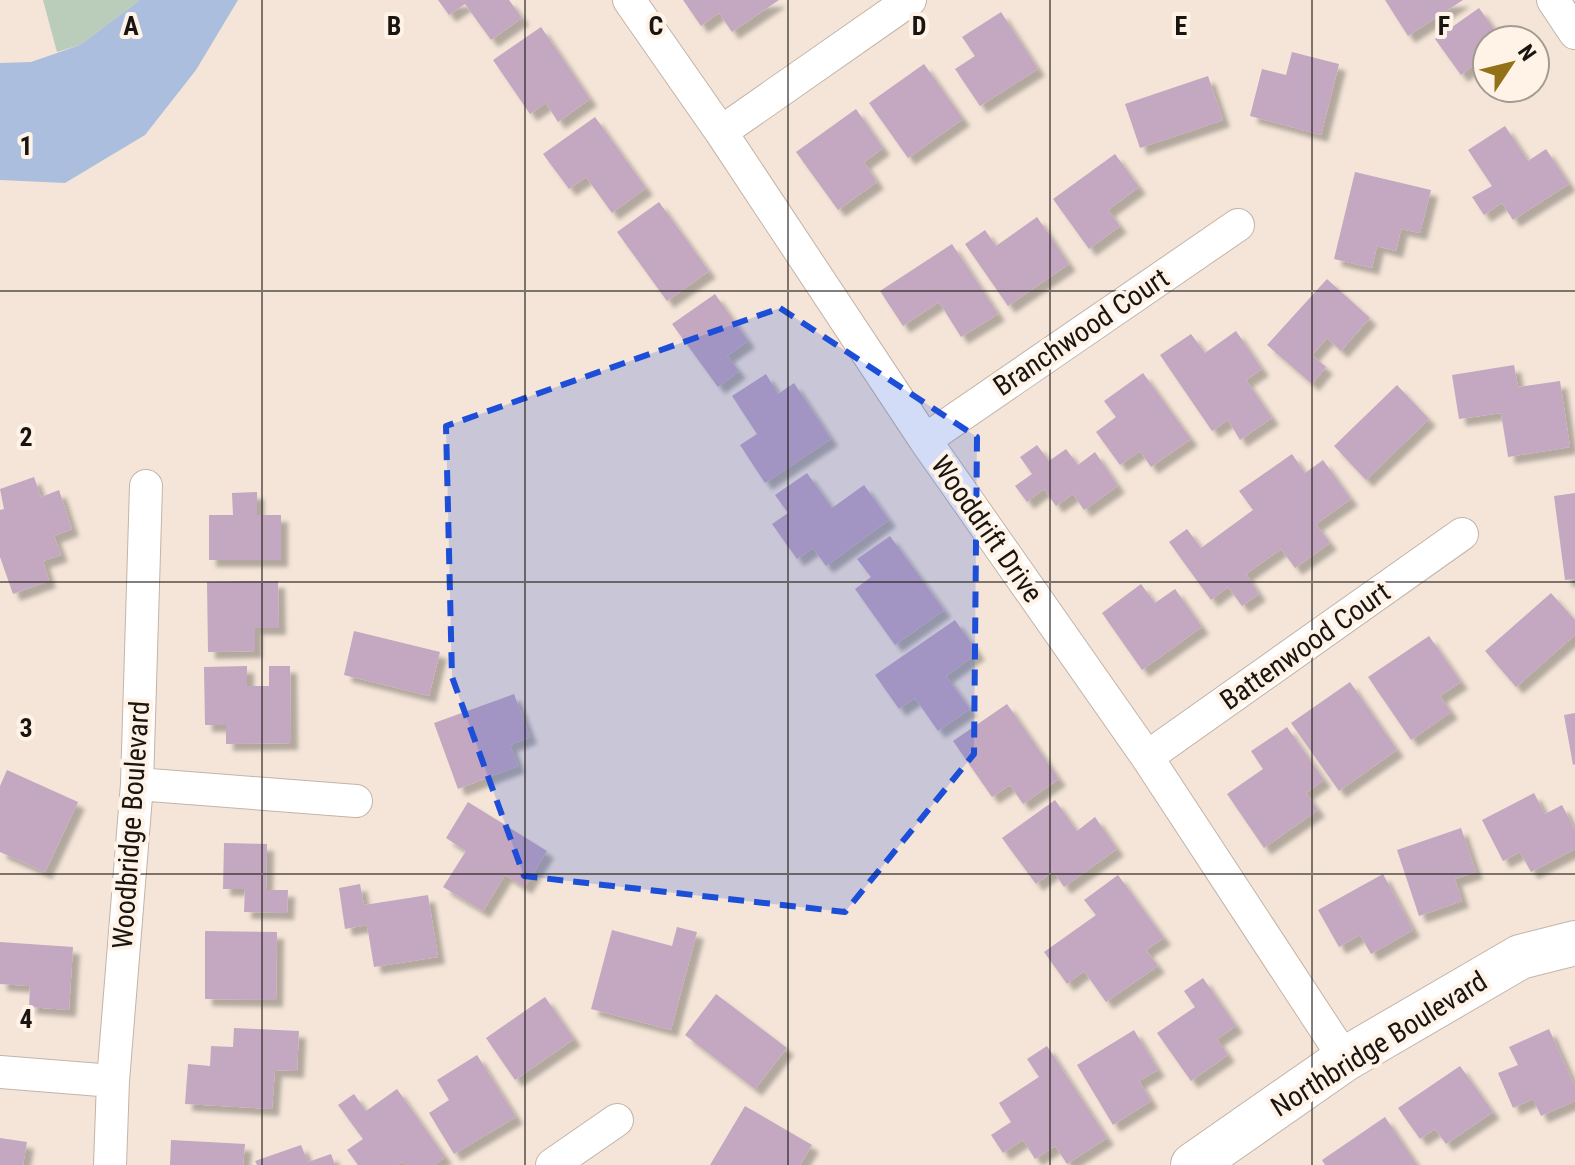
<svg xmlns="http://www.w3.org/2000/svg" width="1575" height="1165" font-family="'Roboto Condensed',sans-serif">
<defs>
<filter id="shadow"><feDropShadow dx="7" dy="7" stdDeviation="2" flood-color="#0004"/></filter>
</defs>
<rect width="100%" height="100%" fill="#f4e5d8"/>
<path fill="#baccba" d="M43 0H140L80 45 57 52Z"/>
<path fill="#acbedd" d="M140 0H238L196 70 145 135 65 183 0 180V63L31 62 80 45Z"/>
<path fill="#c4a7c0" filter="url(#shadow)" d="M438 0H509L522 18 491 40 465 4 449 15Z
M683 0H779L732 32 719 13 701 26Z
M1385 0H1463L1408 36Z
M1479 8 1502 40H1487V81L1475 64 1461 75 1435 39Z
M1001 12 1038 69 980 106 955 69 975 56 962 37Z
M541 27 590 99 558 122 546 103 530 114 493 60Z
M1292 52 1339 64 1321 135 1250 116 1262 69 1286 75Z
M924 64 963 119 908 158 869 103Z
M1208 76 1223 120 1140 148 1125 104Z
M856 109 883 148 864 162 877 182 838 210 796 152Z
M595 117 646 188 612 213 586 177 569 189 543 154Z
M1505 126 1528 161 1546 149 1569 184 1513 220 1502 203 1484 215 1472 197 1492 186 1468 150Z
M1115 154 1139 187 1108 210 1120 226 1089 249 1053 199Z
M1355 172 1431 190 1420 233 1401 229 1396 251 1377 246 1372 268 1334 259Z
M659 202 709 271 667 301 617 232Z
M1037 217 1069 264 1008 306 965 244 985 230 996 246Z
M952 244 998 314 961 337 939 302 903 326 880 291Z
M1327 279 1370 318 1341 351 1327 338 1312 355 1326 367 1312 384 1267 345Z
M715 294 748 341 727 356 739 371 718 387 672 324Z
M1236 331 1262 369 1246 380 1272 418 1240 440 1228 420 1212 431 1160 355 1191 334 1205 353Z
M1514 365 1518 387 1560 381 1570 447 1508 457 1501 413 1459 419 1452 375Z
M1143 373 1191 439 1151 467 1140 451 1120 465 1096 432 1116 417 1104 401Z
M766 374 778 394 794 383 831 439 765 483 740 445 757 434 732 396Z
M1397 385 1429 419 1366 480 1334 446Z
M1037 445 1049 461 1066 449 1078 465 1095 452 1118 486 1084 510 1073 494 1056 506 1044 489 1027 502 1015 486 1032 474 1020 457Z
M1292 454 1305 473 1323 460 1351 499 1316 524 1330 543 1295 568 1281 549 1246 574 1259 594 1242 606 1228 587 1211 600 1169 542 1187 529 1201 548 1253 510 1239 491Z
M807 473 832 508 864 485 889 520 826 566 813 548 797 559 772 524 788 513 775 495Z
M34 477 41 497 59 490 72 529 54 536 61 555 43 561 49 581 13 594 0 557V510L4 509 0 489Z
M257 492V515H281V560H209V515H233L232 493Z
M1575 493V579L1565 580 1554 496Z
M890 536 944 610 895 645 855 589 871 577 857 559Z
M278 581 279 628H255V651L208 652 207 582Z
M1141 584 1155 603 1175 589 1202 627 1142 670 1102 613Z
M1551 593 1575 620V635L1516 687 1485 651Z
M955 620 978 653 946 676 970 709 938 731 915 698 899 709 875 675Z
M354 631 440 652 429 696 344 675Z
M1429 636 1461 682 1440 696 1451 712 1411 740 1368 677Z
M247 666V686H269V666H290L291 743 226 744V725H205L204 667Z
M1350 682 1397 750 1339 791 1291 723Z
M514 694 530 737 510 745 518 766 458 789 434 723Z
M1007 704 1059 779 1023 804 1010 785 992 797 953 741Z
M1575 713V764L1573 765 1564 715Z
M1287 727 1324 780 1306 793 1318 810 1264 848 1227 794 1263 769 1251 751Z
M7 770 78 802 45 872 0 852V786Z
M1534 793 1545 814 1562 805 1575 830V849L1531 872 1520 852 1503 861 1482 820Z
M1055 800 1077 831 1095 817 1117 849 1064 887 1053 871 1036 884 1002 838Z
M468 802 547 851 525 887 505 875 483 911 443 887 466 851 446 838Z
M1461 828 1476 872 1455 879 1462 901 1419 916 1397 850Z
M224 843 267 844 266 890H288L287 913 244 912 245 889H223Z
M1383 874 1413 930 1371 954 1360 935 1339 947 1318 910Z
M1118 875 1164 938 1146 950 1158 966 1106 1002 1084 971 1067 984 1044 952 1096 915 1084 900Z
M360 884 364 905 428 895 438 957 374 967 367 925 345 929 339 888Z
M677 927 697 932 671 1030 591 1009 612 930 672 946Z
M205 931 277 932 276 1000 205 999Z
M0 942 73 947 69 1010 29 1007 30 986 0 984Z
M1203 978 1236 1026 1217 1039 1228 1055 1191 1081 1157 1033 1195 1007 1184 991Z
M716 994 787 1048 755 1089 685 1035Z
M545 997 574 1039 515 1080 486 1038Z
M234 1028 299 1031 297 1071 275 1070 272 1109 185 1104 188 1064 210 1066 211 1046 233 1047Z
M1549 1029 1575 1087V1101L1541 1116 1533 1099 1513 1108 1498 1073 1518 1065 1509 1047Z
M1134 1030 1158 1070 1139 1081 1151 1101 1113 1125 1077 1065Z
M1047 1046 1107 1138 1067 1164 1055 1146 1035 1159 1023 1140 1003 1153 991 1135 1011 1122 999 1103 1039 1077 1027 1059Z
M477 1055 516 1117 454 1154 429 1113 449 1100 437 1080Z
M1460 1066 1493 1112 1446 1144 1435 1129 1420 1139 1398 1108Z
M397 1089 445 1157 434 1165H405L402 1162 398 1165H358L347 1150 363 1139 338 1105 354 1094 366 1111Z
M745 1106 812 1145 800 1165H710Z
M1385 1117 1417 1165H1325L1322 1160Z
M0 1138 27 1142 23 1165H0Z
M171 1140 245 1144 243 1165H170Z
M301 1145 308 1162 331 1154 335 1165H257L255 1161Z"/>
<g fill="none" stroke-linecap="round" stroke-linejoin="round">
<g stroke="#c3b4a8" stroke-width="34">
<path id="street" d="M629 0 721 132 925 440 1147 757 1345 1059
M1553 0 1575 33
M721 132 910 0
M925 440 1238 225
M1147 757 1462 534
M137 784 356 801
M0 1072 113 1081
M110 1165 113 1081 137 784 146 486
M552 1165 617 1120"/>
</g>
<g stroke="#c3b4a8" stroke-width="46">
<path id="secondary" d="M1193 1165 1345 1059 1520 957 1575 943"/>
</g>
<use href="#street" stroke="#fff" stroke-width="32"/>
<use href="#secondary" stroke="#fff" stroke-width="44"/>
</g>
<path fill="#1d4ed8" fill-opacity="0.2" stroke="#1d4ed8" stroke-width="6" stroke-dasharray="16 10" stroke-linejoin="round" d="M780 308 977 437 974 754 845 912 524 876 452 677 446 426Z"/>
<path fill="none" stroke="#1a1511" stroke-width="2" stroke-opacity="0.55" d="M262 0V1165M525 0V1165M788 0V1165M1050 0V1165M1312 0V1165M0 291H1575M0 582H1575M0 874H1575"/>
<g text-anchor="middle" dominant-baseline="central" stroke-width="8" stroke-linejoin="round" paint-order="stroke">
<g font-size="28" fill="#1a1511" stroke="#fff3e8">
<text transform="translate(1081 332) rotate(-34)">Branchwood Court</text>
<text transform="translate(987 529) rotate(55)">Wooddrift Drive</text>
<text transform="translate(1305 646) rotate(-35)">Battenwood Court</text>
<text transform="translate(131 825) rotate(-86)">Woodbridge Boulevard</text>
<text transform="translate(1379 1044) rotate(-32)">Northbridge Boulevard</text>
</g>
</g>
<g font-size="26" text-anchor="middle" font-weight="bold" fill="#1a1511" stroke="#fff3e8" stroke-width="8" stroke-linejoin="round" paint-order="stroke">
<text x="131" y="35">A</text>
<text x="394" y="35">B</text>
<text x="656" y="35">C</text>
<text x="919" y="35">D</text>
<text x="1181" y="35">E</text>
<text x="1444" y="35">F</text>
<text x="26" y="155">1</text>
<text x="26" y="446">2</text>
<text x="26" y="737">3</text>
<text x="26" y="1028">4</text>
</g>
<g transform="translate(1511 64) rotate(55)"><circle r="38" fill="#fff3e8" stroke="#a39a92" stroke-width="2"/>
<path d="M0-6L14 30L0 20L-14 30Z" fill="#937118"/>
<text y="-12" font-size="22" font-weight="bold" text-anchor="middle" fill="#1a1511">N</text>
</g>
</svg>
